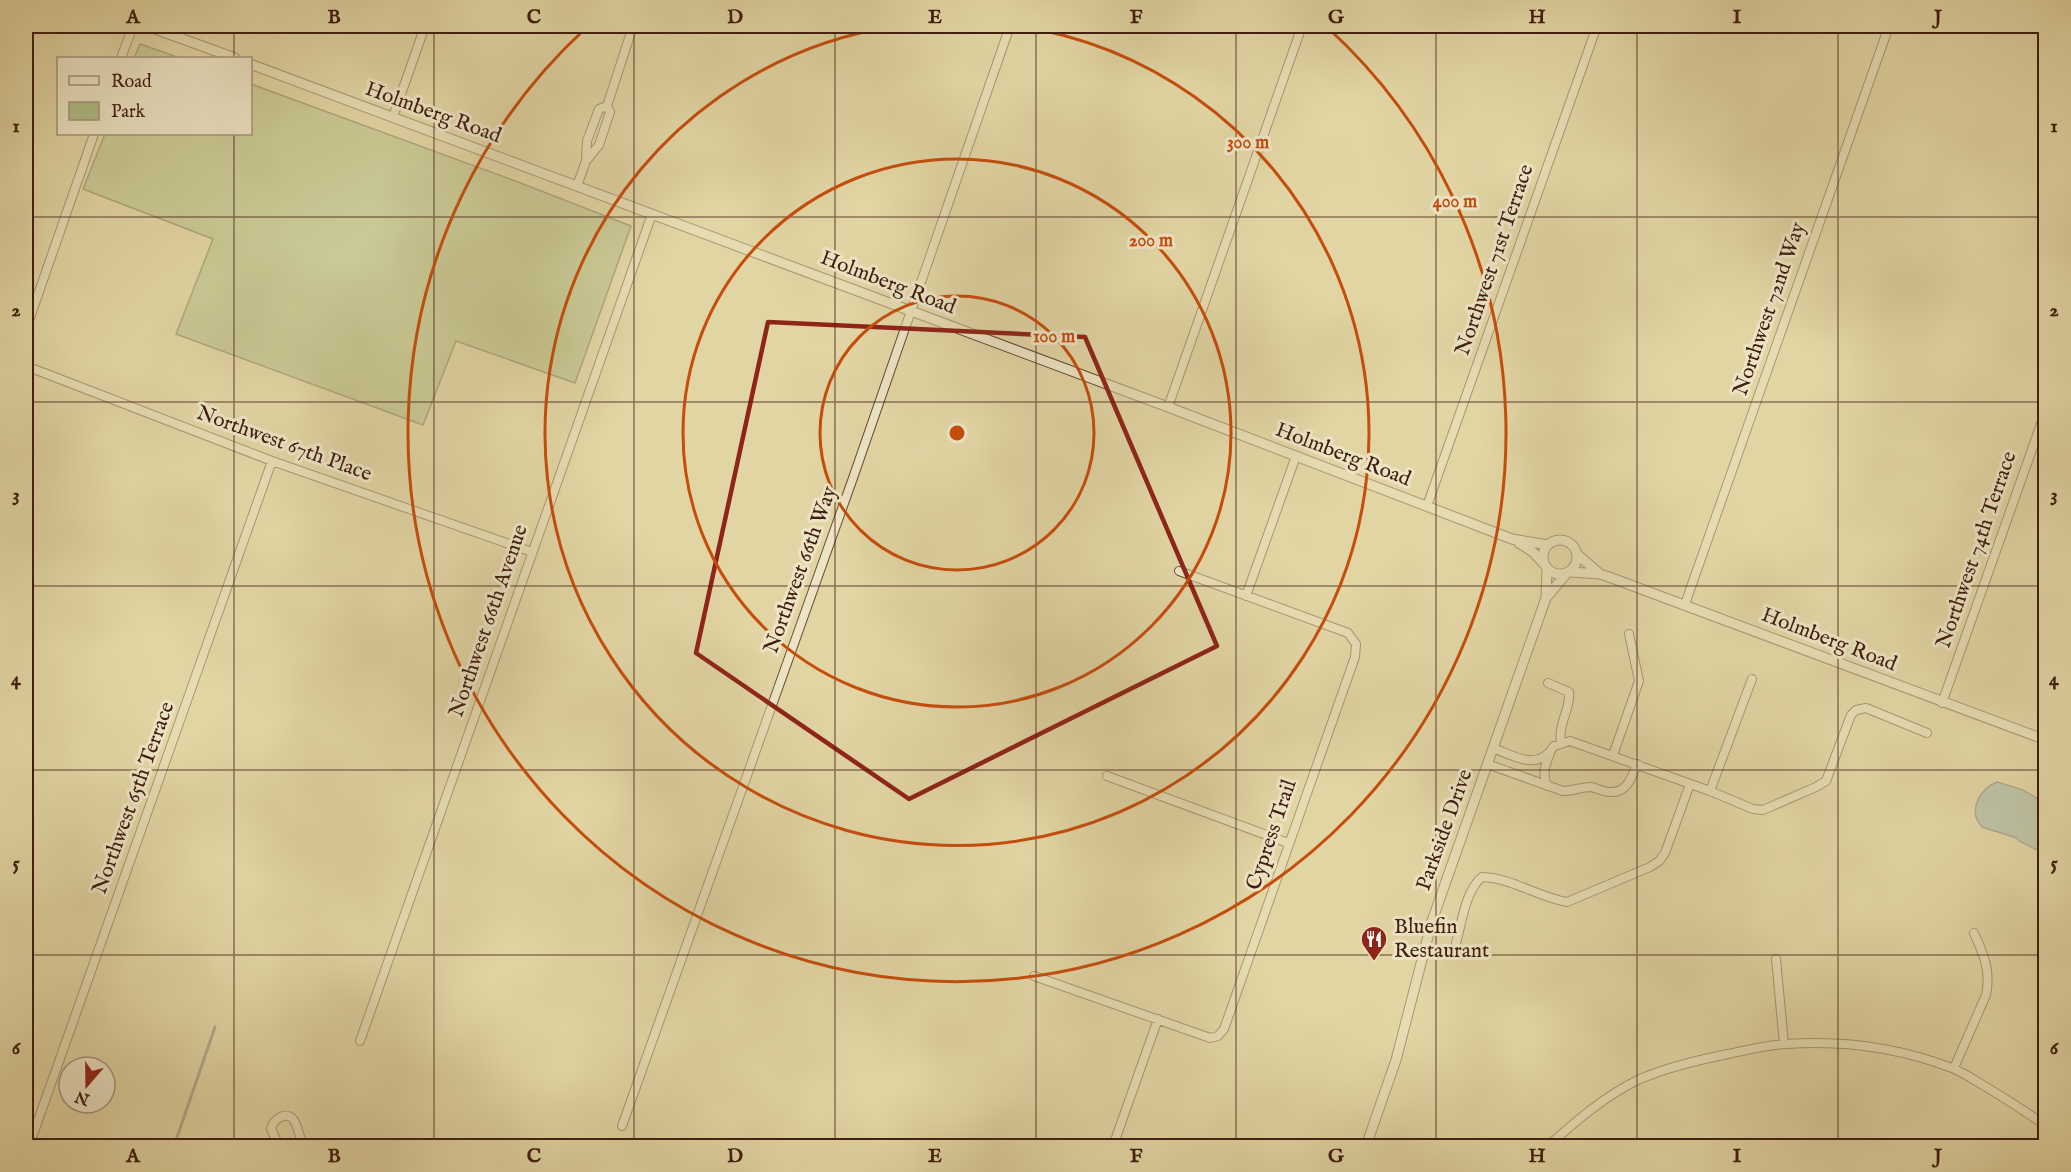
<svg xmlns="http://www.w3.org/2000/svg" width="2071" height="1172" font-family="'IM FELL English',serif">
<rect width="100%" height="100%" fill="#e2d5a4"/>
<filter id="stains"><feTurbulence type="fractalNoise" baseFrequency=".00333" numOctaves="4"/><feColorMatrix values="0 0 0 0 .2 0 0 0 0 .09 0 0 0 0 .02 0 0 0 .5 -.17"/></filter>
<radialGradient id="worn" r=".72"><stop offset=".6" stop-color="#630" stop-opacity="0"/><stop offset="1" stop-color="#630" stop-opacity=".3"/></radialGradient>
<path fill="#b0be88" stroke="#786e4b" stroke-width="1.5" d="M140 44 180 58H134Z
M251 84 518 182 631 226 575 383 456 341 423 425 176 334 213 239 83 189 105 134H250Z"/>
<path fill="#9ab6b2" stroke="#767970" stroke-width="1.5" d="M1997 782 2023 790 2045 803V854L2019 841 2017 838 1982 827C1967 811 1980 789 1997 782Z"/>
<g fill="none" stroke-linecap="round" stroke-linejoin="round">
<path stroke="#767970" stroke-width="3" d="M174 1146 215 1027"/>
<g stroke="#684b34" stroke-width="10">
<path id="minor" d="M121 58 133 26
M393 117 425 26
M586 161 587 141 599 109 607 106
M577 186 586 161 599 145 610 112 607 106 633 26
M26 329 94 134
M26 366 272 461 532 552
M1168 407 1302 26
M1427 506 1597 26
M1246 596 1296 456
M1685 604 1889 26
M1548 683 1569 692C1571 709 1558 722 1561 743
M1942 703 2046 410
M1493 748C1514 756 1539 772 1554 746L1570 741 1710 791 1753 809 1763 810 1816 787 1826 781 1851 715 1856 710 1866 708 1927 733
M1613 755 1639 681 1629 634
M1487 764 1563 791C1573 791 1581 787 1591 787 1597 788 1603 792 1610 792 1627 793 1632 777 1637 764
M1107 776 1288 843
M1547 786C1542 772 1545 766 1550 753
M1710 791 1752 679
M1456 943C1462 923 1465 891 1482 877 1512 878 1538 897 1567 902L1650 867 1659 861 1665 853 1690 784
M1776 959 1784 1044
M1034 976 1210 1038 1218 1036 1224 1029 1355 657 1356 644 1348 633 1179 571
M360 1041 652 214
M1954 1068 1986 995C1991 971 1984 955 1974 933
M622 1126 853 478 1010 26
M29 1146 272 461
M279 1146 271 1129C273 1121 284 1110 293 1119 298 1125 300 1139 303 1146
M324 1146H347
M1113 1146 1158 1019
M1548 1146C1576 1121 1606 1095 1640 1079 1668 1067 1698 1060 1728 1054 1747 1050 1767 1045 1786 1044 1842 1040 1900 1048 1952 1068 1960 1071 1968 1076 1976 1081 2000 1095 2023 1110 2045 1125"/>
</g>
<g stroke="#684b34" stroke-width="11">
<path id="tertiary" d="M147 26 235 58
M250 64 1168 407 1512 539 1548 545
M1543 557a17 17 0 1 1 34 0a17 17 0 1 1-34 0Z
M1519 543 1533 552 1545 565
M1578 555 1600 574
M1571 572 1600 574 1609 577 2046 740
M1546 598 1566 574
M1366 1146 1396 1060 1432 921 1546 598 1547 569"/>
</g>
<use href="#minor" stroke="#ece4c4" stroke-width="8"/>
<use href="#tertiary" stroke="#ece4c4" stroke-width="9"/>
</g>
<path d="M0 0H2071V1172H0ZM768 322 1085 337 1217 646 909 799 696 653Z" fill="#e2d5a4" fill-opacity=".55" fill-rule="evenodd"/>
<path fill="none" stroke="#8f2418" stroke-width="4.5" stroke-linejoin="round" d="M768 322 1085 337 1217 646 909 799 696 653Z"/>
<path fill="none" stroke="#401d0e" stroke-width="1.5" stroke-opacity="0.55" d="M234 26V58M434 26V1146M634 26V1146M835 26V1146M1036 26V1146M1236 26V1146M1436 26V1146M1637 26V1146M1838 26V1146M234 134V1146M26 217H2046M26 402H2046M26 586H2046M26 770H2046M26 955H2046"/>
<g fill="none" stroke="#c64d0c" stroke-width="3">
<circle cx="957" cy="433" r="137"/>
<circle cx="957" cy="433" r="274"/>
<path d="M1018 26A412 412 0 1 1 896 26"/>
<path d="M1328 28A549 549 0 1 1 586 28"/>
</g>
<defs>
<g id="restaurant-pin" transform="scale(1.35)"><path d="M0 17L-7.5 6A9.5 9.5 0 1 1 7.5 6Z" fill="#8f2418" stroke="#ece4c4"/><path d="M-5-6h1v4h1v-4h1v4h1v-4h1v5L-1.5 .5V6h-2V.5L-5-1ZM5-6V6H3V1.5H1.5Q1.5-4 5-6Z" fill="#fff"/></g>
</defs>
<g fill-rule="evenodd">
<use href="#restaurant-pin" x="1374" y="939"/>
</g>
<g text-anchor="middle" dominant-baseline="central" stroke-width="6" stroke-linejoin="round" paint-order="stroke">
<g font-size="21" fill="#401d0e" stroke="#ece4c4">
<text transform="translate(433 113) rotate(20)">Holmberg Road</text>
<text transform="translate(1495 260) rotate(-71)">Northwest 71st Terrace</text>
<text transform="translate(888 283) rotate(21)">Holmberg Road</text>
<text transform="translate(1770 309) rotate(-71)">Northwest 72nd Way</text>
<text transform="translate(284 444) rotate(20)">Northwest 67th Place</text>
<text transform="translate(1343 455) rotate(21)">Holmberg Road</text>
<text transform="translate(1977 550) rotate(-71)">Northwest 74th Terrace</text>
<text transform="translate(801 570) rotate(-70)">Northwest 66th Way</text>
<text transform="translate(489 621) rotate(-71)">Northwest 66th Avenue</text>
<text transform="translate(1829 640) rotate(21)">Holmberg Road</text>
<text transform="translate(134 798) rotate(-70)">Northwest 65th Terrace</text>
<text transform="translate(1445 830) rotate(-70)">Parkside Drive</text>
<text transform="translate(1272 835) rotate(-71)">Cypress Trail</text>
</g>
<g font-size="21" fill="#401d0e" stroke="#ece4c4" text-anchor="start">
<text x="1394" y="927">Bluefin<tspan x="1394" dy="24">Restaurant</tspan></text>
</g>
</g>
<circle cx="957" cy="433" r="9" fill="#c64d0c" stroke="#ece4c4" stroke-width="3"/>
<g font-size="18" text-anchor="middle" font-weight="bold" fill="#c64d0c" stroke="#ece4c4" stroke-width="6" stroke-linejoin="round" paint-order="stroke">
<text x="1248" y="148">300 m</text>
<text x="1455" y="207">400 m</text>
<text x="1151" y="246">200 m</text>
<text x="1054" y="342">100 m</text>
</g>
<rect width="2071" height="1172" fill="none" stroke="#e2d5a4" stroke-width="66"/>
<rect x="57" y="57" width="195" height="78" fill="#ece4c4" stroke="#a7947b" stroke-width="1.5"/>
<rect x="69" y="76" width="30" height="9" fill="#ece4c4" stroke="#a7947b" stroke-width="1.5"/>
<text x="111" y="87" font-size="18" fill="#401d0e">Road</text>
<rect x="69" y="102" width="30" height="18" fill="#b0be88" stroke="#a7947b" stroke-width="1.5"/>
<text x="111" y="117" font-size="18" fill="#401d0e">Park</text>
<g transform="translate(87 1085) rotate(200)"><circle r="28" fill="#ece4c4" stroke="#a7947b" stroke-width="1.5"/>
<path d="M0-4.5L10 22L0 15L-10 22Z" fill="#8f2418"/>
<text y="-9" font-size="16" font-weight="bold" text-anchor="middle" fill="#401d0e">N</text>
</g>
<rect x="33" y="33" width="2005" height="1106" fill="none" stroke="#401d0e" stroke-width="2"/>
<g font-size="20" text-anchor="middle" font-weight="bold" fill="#401d0e">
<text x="133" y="23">A</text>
<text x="334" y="23">B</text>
<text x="534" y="23">C</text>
<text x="735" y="23">D</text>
<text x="935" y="23">E</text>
<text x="1136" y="23">F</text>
<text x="1336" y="23">G</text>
<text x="1537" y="23">H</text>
<text x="1737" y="23">I</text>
<text x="1938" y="23">J</text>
<text x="16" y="132">1</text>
<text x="2054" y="132">1</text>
<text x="16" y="316">2</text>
<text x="2054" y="316">2</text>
<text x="16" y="501">3</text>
<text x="2054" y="501">3</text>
<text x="16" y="685">4</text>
<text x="2054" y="685">4</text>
<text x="16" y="869">5</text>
<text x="2054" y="869">5</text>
<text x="16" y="1054">6</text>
<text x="2054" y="1054">6</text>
<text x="133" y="1162">A</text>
<text x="334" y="1162">B</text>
<text x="534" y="1162">C</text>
<text x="735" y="1162">D</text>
<text x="935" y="1162">E</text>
<text x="1136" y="1162">F</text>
<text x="1336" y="1162">G</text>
<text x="1537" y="1162">H</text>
<text x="1737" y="1162">I</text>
<text x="1938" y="1162">J</text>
</g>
<rect width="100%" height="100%" filter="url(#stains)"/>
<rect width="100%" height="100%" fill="url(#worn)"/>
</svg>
